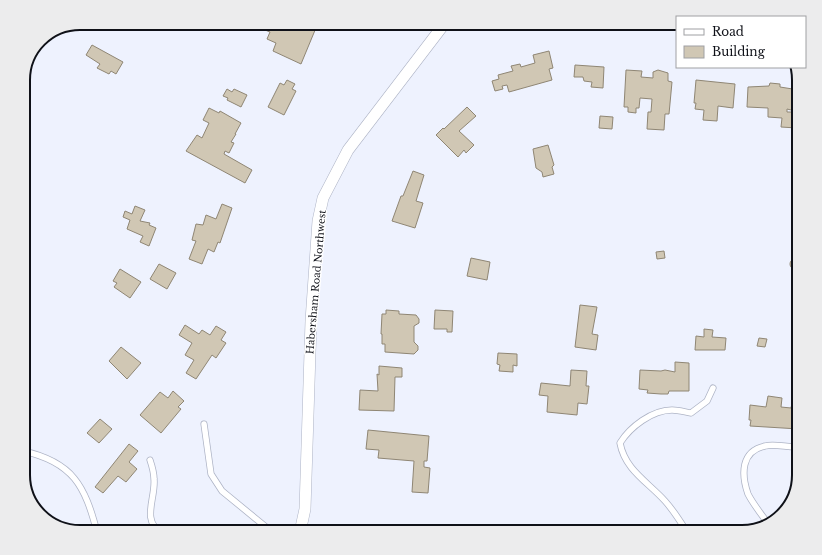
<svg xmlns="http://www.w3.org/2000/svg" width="822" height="555" font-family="'Libre Baskerville',serif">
<rect width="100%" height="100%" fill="#eef2fe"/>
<path fill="#d0c7b4" stroke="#8f8674" d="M268 23H318L301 64 273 51 276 43 267 39 270 32 265 30Z
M92 45 123 62 116 74 111 71 109 74 97 68 100 64 86 55Z
M549 51 553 68 549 69 552 80 509 92 507 85 502 86 503 89 495 91 492 81 499 79 498 75 513 71 511 66 520 64 521 67 535 63 533 55Z
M575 65 604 67 603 88 591 87 592 82 584 81 583 77H574Z
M626 70 642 71 641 77 653 78V72L658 70 668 73V81L672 82 669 114H665L664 130 647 129 648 112H651L652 99 640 98 639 108H636V113L628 112V107H624Z
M287 80 295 84 292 89 296 91 284 115 268 107 280 83 284 85Z
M696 80 735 84 733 108 718 106 717 121 703 120 704 110 695 109 696 103H694Z
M770 83 780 84V87L799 90V112L787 109V112H798L797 128 781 127 782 118 768 117V108L747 107 748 87 769 86Z
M227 89 232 92 234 89 247 95 241 107 227 100 228 98 223 96Z
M467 107 476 116 459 131 474 145 466 153 464 150 458 157 436 135 443 128 444 129Z
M209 108 219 113 220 111 241 123 235 134H236L231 142 234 143 229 153 225 151 224 154 252 170 245 183 186 151 197 135 202 138 209 123 203 120Z
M600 116 613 117 612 129 599 128Z
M548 145 554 165 552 167 554 174 543 177 542 172 536 168 533 149Z
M413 171 424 175 416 201 423 203 415 228 392 221 401 196H403Z
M222 204 232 208 220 243 218 242 214 252 208 249 202 264 189 259 196 241 192 240 196 224 203 225 206 215 216 219Z
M135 206 145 210 140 221 150 223 149 225 156 228 149 246 140 242 143 236 127 229 130 220 123 217 125 211 132 214Z
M664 251 665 258 657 259 656 252Z
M471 258 490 262 487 280 467 276Z
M790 264a5 5 0 1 1 10 0a5 5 0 1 1-10 0Z
M159 264 176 273 167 289 150 279Z
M120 269 141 282 130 298 114 287 117 283 113 281Z
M580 305 597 307 592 334 598 335 596 350 575 347Z
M386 310 399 311V314L416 315 419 319V323L414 326V342L418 346V350L414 354 385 352V344H382V334H381L382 314H386Z
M435 310 453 311 452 332H447V329H434Z
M185 325 199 334 202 330 210 335 216 326 226 332 221 340 226 343 216 358 212 355 196 379 186 373 194 360 185 355 192 343 179 335Z
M704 329 713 330 712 337 726 338 725 350H695L696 336 704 337Z
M759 338 767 339 765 347 757 346Z
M121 347 141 363 127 379 109 361Z
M498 353 517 354V366L513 365V372L499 371 500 365 497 364Z
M675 362 689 363V391H669L668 394H661L647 393 648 390 639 389 640 370 661 371 665 370 675 372Z
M379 366 402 368V377H395L394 411 359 410 360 390 378 391 377 374 379 375Z
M571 370 587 371 586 386H589L587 404 578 403 577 415 547 412 548 396 539 395 541 383 570 386Z
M173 391 184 401 178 407 181 409 161 433 140 415 160 392 168 398Z
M768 396 782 398 781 407 791 408 793 398 799 399V429L750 426 751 420H749L750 405 766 407Z
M100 419 112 429 99 443 87 433Z
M368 430 429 436 427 461H424V467L430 468 428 493 412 492 414 461 378 458 379 450 366 449Z
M129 444 138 451 129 462 137 469 126 482 118 476 103 493 95 487Z"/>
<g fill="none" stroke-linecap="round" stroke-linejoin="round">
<g stroke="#adb3c5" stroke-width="7">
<path id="service" d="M204 424 211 474 222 491 272 532
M23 451C73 462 85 486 97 532
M150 460C152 466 154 473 154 479 156 497 141 521 161 532
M769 525C762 515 753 504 748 494 741 474 741 451 765 446 775 443 788 448 799 447
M687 532C680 521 674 511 665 501 648 482 625 470 620 443 630 427 652 410 672 410 678 410 685 412 691 413L707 401 713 388"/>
</g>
<g stroke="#adb3c5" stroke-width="12">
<path id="minor" d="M300 532 305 509 311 321 318 221 323 198 348 150 445 23"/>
</g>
<use href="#service" stroke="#fff" stroke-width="5.5"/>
<use href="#minor" stroke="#fff" stroke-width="11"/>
</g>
<g text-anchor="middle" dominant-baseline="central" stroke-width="3" stroke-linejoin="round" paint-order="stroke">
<g font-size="10" fill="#0f1118" stroke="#fff">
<text transform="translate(316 282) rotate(-85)">Habersham Road Northwest</text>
</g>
</g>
<path d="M0 0H822V555H0ZM80 30H742A50 50 0 0 1 792 80V475A50 50 0 0 1 742 525H80A50 50 0 0 1 30 475V80A50 50 0 0 1 80 30Z" fill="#ececed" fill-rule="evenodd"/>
<path fill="none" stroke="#0f1118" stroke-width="2" d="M80 30H742A50 50 0 0 1 792 80V475A50 50 0 0 1 742 525H80A50 50 0 0 1 30 475V80A50 50 0 0 1 80 30Z"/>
<rect x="676" y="16" width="130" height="52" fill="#ffffff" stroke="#9fa0a3"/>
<rect x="684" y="29" width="20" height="6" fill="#ffffff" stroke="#9fa0a3"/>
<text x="712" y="36" font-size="12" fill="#0f1118">Road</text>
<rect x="684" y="46" width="20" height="12" fill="#d0c7b4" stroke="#9fa0a3"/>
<text x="712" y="56" font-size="12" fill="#0f1118">Building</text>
</svg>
